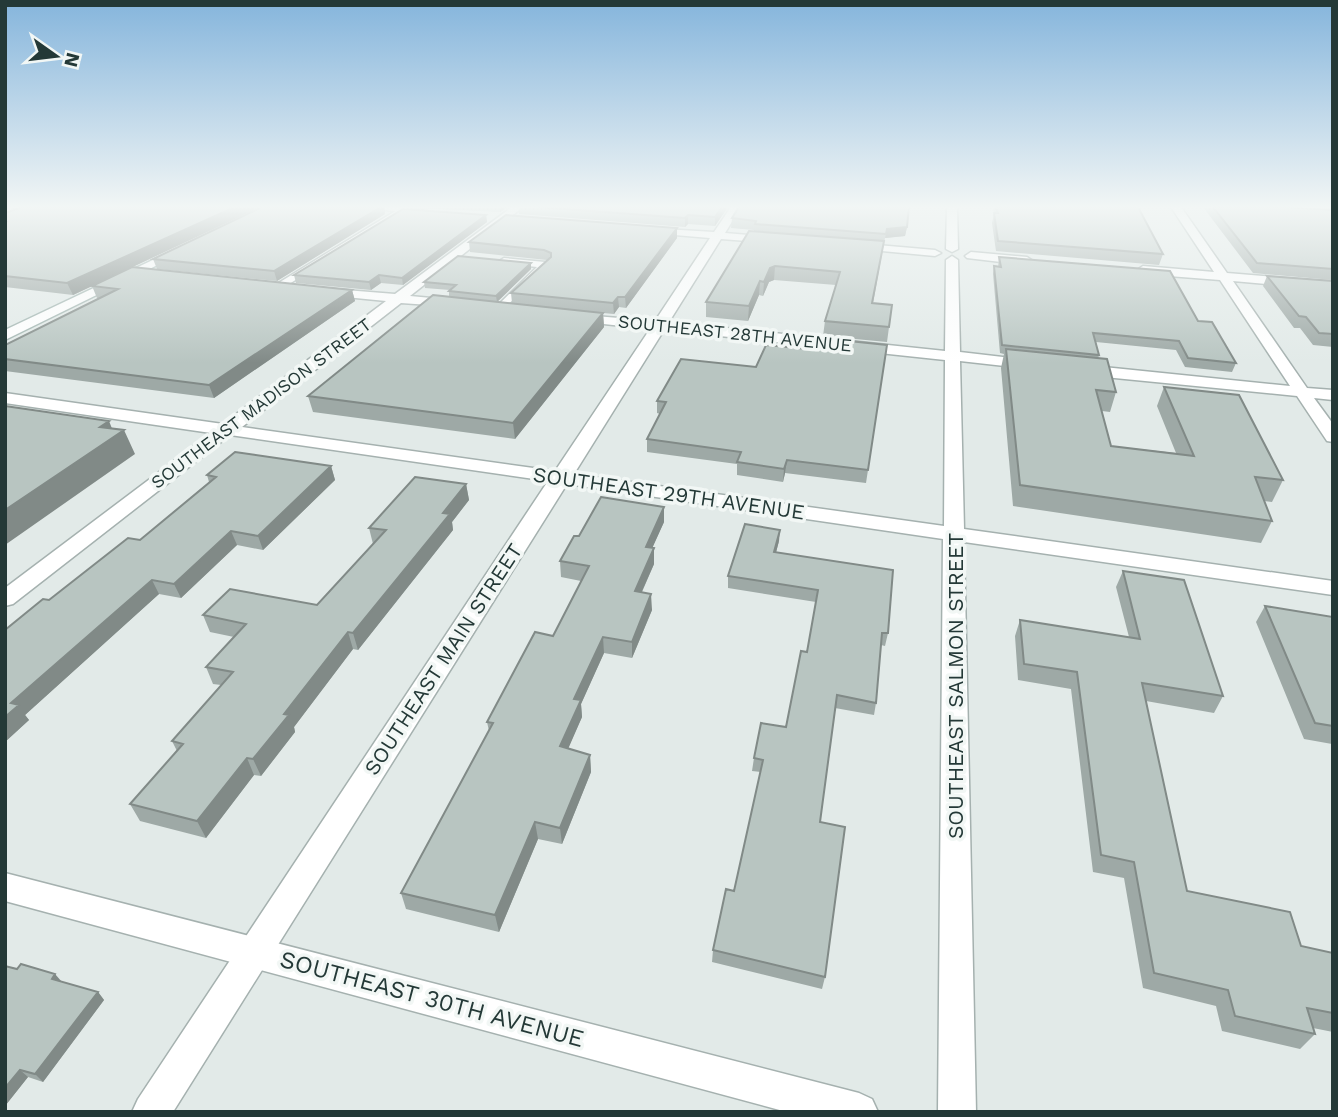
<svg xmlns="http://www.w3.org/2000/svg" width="1338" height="1117" font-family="'Work Sans',sans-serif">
<rect width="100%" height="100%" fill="#e2eae8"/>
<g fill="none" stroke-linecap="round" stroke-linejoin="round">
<g stroke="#a5b1af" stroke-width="3">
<path id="service" d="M402 207 405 212 281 289 272 287Z
M504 258 545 262 550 265 500 312 494 309 496 307 537 267 501 263 499 261Z"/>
</g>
<g stroke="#a5b1af" stroke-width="3">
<path id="minor" d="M361 207H399L432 212 427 215Z
M512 207H523L410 296 453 300 460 304 458 307 401 303 242 427 555 471 650 329 576 321 569 317 571 314 655 321 710 238 651 233 646 230 647 228 714 232 731 207H741L725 233 773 237 779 240 773 243 721 239 669 322 945 351 946 260 952 256 958 260 960 352 1036 361 1039 364 1031 369 960 361 964 529 1333 581V595L964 542 976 1112H938L943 539 567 484 173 1112H132L138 1099 548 481 230 435 13 604 5 606V588L211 433 5 403V393L223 424 386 301 325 295 319 291 320 288 395 294ZM664 330 945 360 944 526 574 474Z
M947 207H957L958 249 952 252 946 249Z
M1171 207H1181L1227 273 1333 282V290L1233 281 1307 388 1333 390V400L1314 398 1333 424V442L1327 441 1297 396 1084 375 1076 370 1084 365 1290 386 1220 280 1143 274 1137 270 1143 266 1214 272Z
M854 243 935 250 941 253 935 256 850 248 848 246Z
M971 252 1027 257 1033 261 1027 265 967 258 965 256Z"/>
</g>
<g stroke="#a5b1af" stroke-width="3">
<path id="tertiary" d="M5 873 859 1093 872 1099 878 1112H787L5 901Z"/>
</g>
<g stroke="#a2b5b1" stroke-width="3">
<path id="secondary" d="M176 249 186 251 5 340V330Z"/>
</g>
<use href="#service" fill="#fff" fill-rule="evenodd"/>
<use href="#minor" fill="#fff" fill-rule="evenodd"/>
<use href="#tertiary" fill="#fff" fill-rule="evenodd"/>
<use href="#secondary" fill="#fff" fill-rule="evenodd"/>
</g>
<path fill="#9ea9a6" d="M11 207H260L73 295 5 287V213L13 210Z
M262 207H384L385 214 277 281 157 269 153 259Z
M401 207H508L500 212Z
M519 207H728L715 226 688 224 685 227 519 214Z
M993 207H1138L1163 254 1159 265 996 251 992 223 994 214Z
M1203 207H1280L1333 210V280L1253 273Z
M1284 207H1333V208Z
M486 215 487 222 403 285 381 283 371 290 296 283 294 275Z
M732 218 907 227 905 236 885 238 873 303 892 305 887 342 823 336 825 321 836 285 774 280 769 282 763 296 759 295 748 321 706 317V302L754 231V230L731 228Z
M677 228V238L626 308 619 307 614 314 603 313 604 327 515 439 313 412 308 396 449 297V291L450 290 425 288 424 282 531 269 497 302 512 303 511 293 547 260 470 252 469 242Z
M999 257 1198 321 1236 363 1232 372 1185 367 1176 350 1096 342 1099 355 1098 359 1116 392 1110 412 1102 411 1111 446 1176 453 1157 406 1164 387 1283 480 1272 502 1264 501 1272 521 1261 543 1013 506 1001 368 1004 354 1000 353 993 274 994 266 998 267Z
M1267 276 1333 281V347L1313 345 1300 328H1294L1263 286Z
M92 286 352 290 355 301 214 398 5 371V345L100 298H97Z
M887 345 866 483 785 473 783 482 737 475V464L647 452V439L660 414 657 413V401L756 367 817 350Z
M331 466 335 480 263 550 237 545 181 598 159 594 25 715 29 720 5 742V630L140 540 209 482 207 475Z
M466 484 469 500 452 522 453 530 358 650 353 649 294 727 295 732 261 776 254 775 206 838 140 821 130 804 177 751 172 741 221 685 213 684 206 667 234 637 210 632 203 615 317 605 373 544 369 528Z
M664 507V522L652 548H654V564L642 592 652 610 632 658 604 653 581 704 582 717 568 748 590 755 591 772 562 844 538 839 499 932 406 909 401 893 489 731 487 722 553 636 581 581 561 577 560 561 579 536Z
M779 541 776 552 888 633 885 646 881 645 876 703 874 715 835 708 820 822 825 977 822 989 712 962 713 950 734 891 761 772 752 771 754 758 786 727 807 652 816 602 728 588V576Z
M1123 571 1223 696 1214 713 1146 701 1187 891 1301 946 1333 953V1032L1313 1028 1315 1034 1300 1049 1222 1031 1216 1006 1143 988 1124 878 1093 872 1071 689 1018 680 1015 636 1020 620 1129 637 1116 587Z
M1265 606 1333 617V746L1332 744 1304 739 1256 622Z
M5 966 98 992 104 1000 43 1082 28 1077 5 1106Z"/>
<path fill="#818a87" d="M235 207H260L73 295 67 283Z
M381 207H384L385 214 277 281 274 271Z
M500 207H508L500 212Z
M722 207H728L715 226V217Z
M486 215 487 222 403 285 402 278Z
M688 215V224L685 227V218Z
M907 227 905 236 885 238 887 229Z
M677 228V238L626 308 625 297Z
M531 263V269L497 302 496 296Z
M775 266 774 280 769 282 763 296 764 282 770 268Z
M379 275 381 283 371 290 369 282Z
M760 281 759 295 748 321 749 306Z
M352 290 355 301 214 398 209 385Z
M618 297 619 307 614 314 613 303Z
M603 313 604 327 515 439 513 423Z
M109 421 115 436 124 430 135 454 5 545V510L100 427Z
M787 460 785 473 783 482 784 469Z
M331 466 335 480 263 550 258 536Z
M466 484 469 500 452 522 453 530 358 650 353 633Z
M664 507V522L646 562V547Z
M780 530 779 541 773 564 774 552Z
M231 531 237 545 181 598 174 584Z
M654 548V564L635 607V591Z
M152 580 159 594 25 715 29 720 5 742V717L11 703Z
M651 594 652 610 632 658V642Z
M348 632 353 649 294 727 295 732 261 776 253 759 284 714Z
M603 637 604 653 581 704 582 717 562 763 560 746 574 699Z
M590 755 591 772 562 844 560 828Z
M247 758 254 775 206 838 197 821Z
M535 822 538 839 499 932 495 915Z
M55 974 62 982 52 979Z
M98 992 104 1000 43 1082 35 1074Z
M20 1070 28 1077 5 1106V1088Z"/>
<path fill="#b8c5c1" stroke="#818a87" stroke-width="2" d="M22 207H235L67 283 5 276V223L6 222H5V213Z
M262 207H381L274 271 153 259Z
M539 207H722L715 217 688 215 685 218Z
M739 207H909L907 227 887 229 886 234 755 224 756 221 732 218Z
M996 207H1138L1163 254 998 241 994 213H998Z
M1213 207H1280L1333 210V269L1257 263Z
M403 209 486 215 402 278 379 275 369 282 294 275Z
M506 215 677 228 625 297H618L613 303 511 293 551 257V253L544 250 469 242Z
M749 231 884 241 872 303 892 305 889 327 825 321 840 272 775 266 770 268 764 282 760 281 749 306 706 302Z
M458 256 531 263 496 296 449 291 456 285 424 282Z
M999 257 1170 271 1198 321 1212 322 1236 363 1188 358 1179 341 1093 333 1099 355 1002 345 994 266 1001 267Z
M132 267 352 290 209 385 5 359V345L118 289 92 286Z
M1267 276 1333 281V334L1319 333 1306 317 1299 316Z
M433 295 603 313 513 423 308 396Z
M820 338 887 345 868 470 787 460 784 469 737 462 741 452 647 439 666 402 657 401 681 359 756 367 766 345 817 350Z
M1006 349 1107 359 1116 392 1096 390 1111 446 1194 456 1164 387 1239 395 1283 480 1255 477 1272 521 1020 485Z
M5 406 109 421 100 427 124 430 5 510Z
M235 452 331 466 258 536 231 531 174 584 152 580 11 703 19 705 5 717V630L43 599 49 600 128 538 140 540 216 477 207 475Z
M415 477 466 484 443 513 450 514 353 633 348 632 284 714 289 715 253 759 247 758 197 821 130 804 183 744 172 741 233 672 206 667 246 624 203 615 230 589 317 605 386 530 369 528Z
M601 497 664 507 646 547 654 548 635 591 651 594 632 642 603 637 574 699 581 700 560 746 590 755 560 828 535 822 495 915 401 893 493 723 487 722 535 632 553 636 589 566 560 561 574 536H579Z
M745 524 780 530 774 552 893 570 888 633H882L876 703 837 695 820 822 845 827 825 977 713 950 726 889 734 891 763 760 754 758 761 723 786 727 801 651 807 652 818 590 728 576Z
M1123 571 1184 580 1223 696 1142 683 1187 891 1290 912 1301 946 1333 953V1013L1307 1008 1315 1034 1235 1016 1228 990 1154 973 1134 862 1101 855 1077 672 1024 664 1020 620 1140 639Z
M1265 606 1333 617V726L1315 723Z
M21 964 55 974 52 979 98 992 35 1074 20 1070 5 1088V966L17 969Z"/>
<linearGradient id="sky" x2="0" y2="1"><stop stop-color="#85b5dc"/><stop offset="0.57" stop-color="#f2f6f5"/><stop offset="1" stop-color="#f2f6f5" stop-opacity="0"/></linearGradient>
<rect width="1338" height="363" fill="url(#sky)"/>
<g text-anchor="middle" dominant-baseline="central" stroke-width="7" stroke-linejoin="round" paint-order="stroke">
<g font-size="18" fill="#243937" stroke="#f2f7f5">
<text transform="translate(735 333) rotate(6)">SOUTHEAST 28TH AVENUE</text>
<text transform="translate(261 403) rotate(-37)">SOUTHEAST MADISON STREET</text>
</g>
<g font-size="21" fill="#243937" stroke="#f2f7f5">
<text transform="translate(669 493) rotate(8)">SOUTHEAST 29TH AVENUE</text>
<text transform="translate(443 659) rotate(-57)">SOUTHEAST MAIN STREET</text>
<text transform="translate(955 686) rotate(-90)">SOUTHEAST SALMON STREET</text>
</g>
<g font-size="24" fill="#243937" stroke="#f2f7f5">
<text transform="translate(432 999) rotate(15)">SOUTHEAST 30TH AVENUE</text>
</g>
</g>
<rect width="1338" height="1117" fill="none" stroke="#243937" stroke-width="14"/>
<g transform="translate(56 56) rotate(104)" stroke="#f2f7f5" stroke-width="5" paint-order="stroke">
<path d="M0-5L12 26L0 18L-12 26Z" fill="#243937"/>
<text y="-10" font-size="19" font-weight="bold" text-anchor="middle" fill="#243937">N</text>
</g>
</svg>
